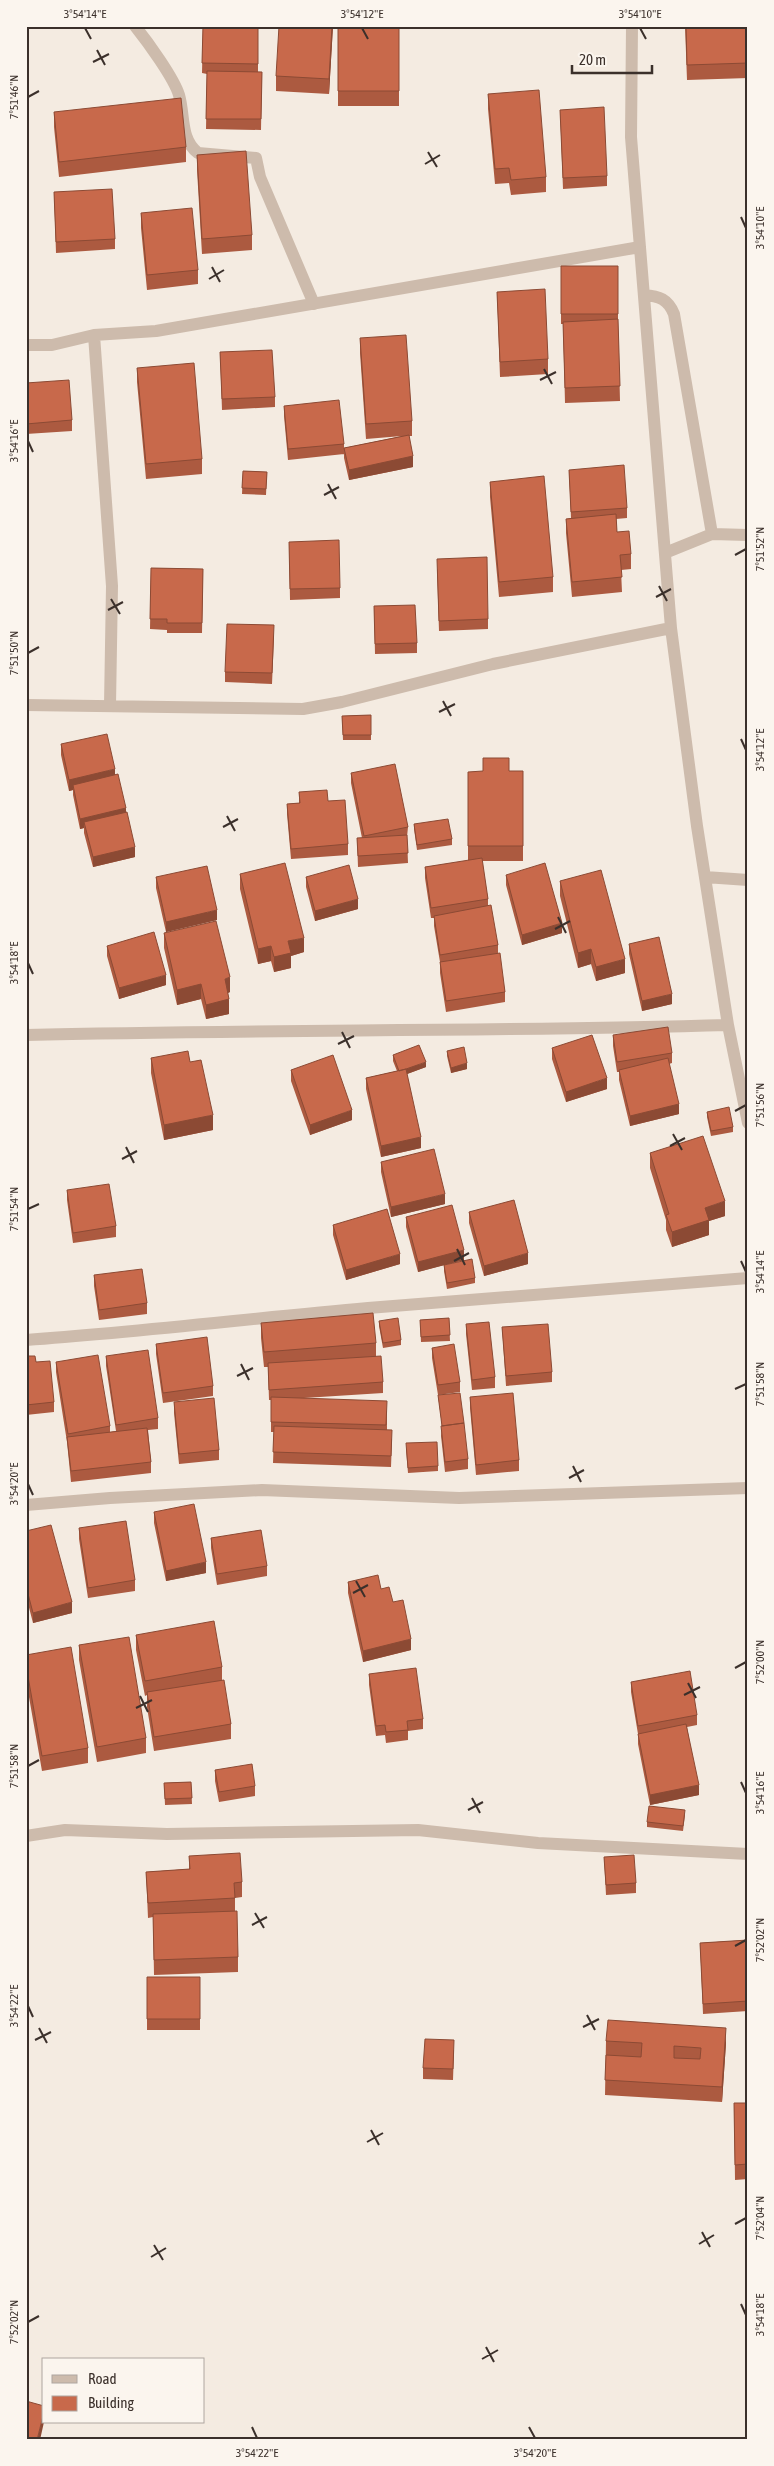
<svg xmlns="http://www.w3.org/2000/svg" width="774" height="2466" font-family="'Asap Condensed',sans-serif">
<rect width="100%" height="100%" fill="#f4ebe1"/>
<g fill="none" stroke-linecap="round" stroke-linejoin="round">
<path stroke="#cdbbac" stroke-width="12" d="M135 26C147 41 174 78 179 95 185 116 180 139 198 153L256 158 260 177 314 304
M632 26 631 137 671 628 697 826 728 1025 748 1123
M644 295C659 296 668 299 674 314L712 534
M94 335 156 331 640 247
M26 345H52L94 335 112 586 110 705
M665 553 712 534 748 535
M26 705 303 709 342 702 493 664 671 628
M705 877 748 880
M26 1035C260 1029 494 1032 728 1025
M26 1340C140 1332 254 1318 368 1308 494 1297 621 1289 748 1278
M26 1505 110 1498 262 1490 459 1498 748 1488
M26 1836 65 1830 167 1834 418 1830 538 1843 748 1854"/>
</g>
<path fill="#ac5a40" d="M203 26H258V72H262L261 130 206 129 207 74 202 73Z
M333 26 329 94 276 91V76Z
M338 26H399V106H338Z
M685 26H748V78L687 80Z
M488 94 546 177V192L511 195 509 183 495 184 488 109Z
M560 110 607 176V186L563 189Z
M54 112 186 147V162L59 177 54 127Z
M197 155 252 235V250L202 254 197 170Z
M54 192 115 239V249L56 253Z
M141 213 198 270V284L147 290 141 228Z
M748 214V274H746Z
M561 266H618V319L620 401 565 403 563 324H561Z
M497 292 548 359V374L500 377Z
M360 338 412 421V436H409L413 467 349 480 344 458V448L402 436 366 439 360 353Z
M220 352 275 397V407L222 410Z
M137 368 202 459V474L146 479 137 382Z
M26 383 72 420V431L26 434Z
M284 406 344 444V454L288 460 284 416Z
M569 470 627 508V518L616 519 617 532 631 554V569L621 570 622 592 572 597 566 533V519L571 518Z
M243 471 267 472 266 495 242 494Z
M490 482 553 577V592L499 597 490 497Z
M289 542 340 588V598L290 600Z
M151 568 203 569 202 633H167V630L150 629Z
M437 569 488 619V629L439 631Z
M374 606 417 643V653L375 654Z
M274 636 272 684 225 682V672Z
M371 715V740H343L342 716Z
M61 744 115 775 126 812 135 857 93 867 84 833V828L80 829 73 795V790L69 791 61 755Z
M523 771V861H482L488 899V906L498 945V953L505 992V1002L446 1012 440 973V962L434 926V918H431L425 878V867L468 861V772Z
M351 773 408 827 407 837 408 863 358 867 357 838H362L351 783Z
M299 792 328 801 348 844V855L291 859 287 814V804L299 803Z
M414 824 452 839V845L417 850 414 829Z
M240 874 304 952 291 956V968L274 972 271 961 258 964 240 889Z
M506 875 562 933 522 945 506 885Z
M156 877 217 920 166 932 156 888Z
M306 877 358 909 315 921 306 887Z
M560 881 625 973 596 981 591 964 578 968 560 896Z
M164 933 230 992 228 993 229 1014 206 1019 201 999 177 1005 164 948Z
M629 944 672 1004 642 1011 629 954Z
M107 946 166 985 119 999 107 956Z
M613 1035 672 1053V1063L669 1064 679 1114 630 1126 619 1080V1072H617L613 1046Z
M552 1048 607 1089 566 1102 552 1059Z
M447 1051 467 1069 451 1073 447 1056Z
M393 1055 426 1067 407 1074 421 1148 381 1157 366 1089V1078L397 1071 393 1061Z
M151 1058 190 1062 213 1130 164 1140 151 1073Z
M291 1070 352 1120 310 1135 291 1081Z
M707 1112 733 1127V1132L711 1136 707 1117Z
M650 1153 725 1216 709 1221V1235L672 1247 666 1230V1220L650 1168Z
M381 1162 445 1204 391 1217 381 1172Z
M67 1190 116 1226V1237L73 1243 67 1200Z
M469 1212 528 1264 484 1276 469 1223Z
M406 1217 464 1260 445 1265 475 1278V1283L447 1289 444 1271V1265L418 1272 406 1227Z
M333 1225 400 1264 346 1280 333 1235Z
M94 1275 147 1303V1314L99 1320 94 1286Z
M449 1318 450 1341 421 1342 420 1320Z
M379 1321 401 1340V1345L383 1348 379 1326Z
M261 1323 376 1343V1356L383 1382V1393L304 1398 387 1411V1430L392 1440 391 1467 273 1463 274 1432H271V1400H269L268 1367H264L261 1338Z
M466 1324 495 1377V1388L472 1390 466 1334Z
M502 1327 552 1372V1382L506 1386Z
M156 1344 213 1386V1396L163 1403 156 1354Z
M432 1348 460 1382V1392L438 1395 432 1358Z
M26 1356 36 1362 54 1402V1412L26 1415Z
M106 1356 158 1418V1429L148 1430 151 1462V1473L71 1482 67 1442 56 1372V1362L110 1426V1432L116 1431 106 1366Z
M438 1395 468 1459V1469L445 1472 441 1436 442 1426Z
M470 1397 519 1460V1471L476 1475 470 1408Z
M174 1402 219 1450V1460L179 1464 174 1413Z
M406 1449 438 1466V1471L408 1473Z
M154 1512 206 1573 166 1581 154 1523Z
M79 1528 135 1580V1591L88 1598 79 1539Z
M26 1531 72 1613 33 1623 26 1596Z
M211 1538 267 1566V1576L217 1585 211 1548Z
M348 1582 381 1589 393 1602 411 1650 363 1662 348 1593Z
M136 1635 222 1667V1680L231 1724V1739L154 1751 147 1707V1695L145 1696 136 1650Z
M79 1645 146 1738V1753L97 1762 79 1660Z
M26 1655 88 1748V1763L42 1771 26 1680Z
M369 1674 423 1719V1729L408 1731V1740L386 1743 385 1735 376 1736 369 1685Z
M631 1682 697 1715V1725L687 1727 699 1795 650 1805 638 1744V1734L631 1692Z
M215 1770 255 1786V1796L219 1802 215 1781Z
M191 1782 192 1804 165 1805 164 1783Z
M685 1815 683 1831 647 1827V1822Z
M189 1856 242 1882V1897L235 1898V1911L238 1957V1972L154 1975 153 1917 148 1918 146 1872 189 1869Z
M604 1857 636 1883V1893L606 1895Z
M748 1940V2011L703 2014 700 1943Z
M147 1977H200V2030H147Z
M606 2041 726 2043 722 2102 605 2095Z
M454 2050 453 2080 423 2079V2068Z
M734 2103H748V2179L735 2180Z"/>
<path fill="#8c4a34" d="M332 26H333L329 94V79Z
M413 456V467L349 480V470Z
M115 769V780L73 785V790L69 791V780Z
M126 808V818L84 822V828L80 829V819Z
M135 847V857L93 867V857Z
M358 899V909L315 921V911Z
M217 910V920L166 932V922Z
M562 923V933L522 945V935Z
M304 938V952L291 956V968L274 972V957L288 941Z
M271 946V961L258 964V949Z
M591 949V964L578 968V953Z
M625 959V973L596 981V967Z
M166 975V985L119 999V988Z
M230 977V992L225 994V979Z
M201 984V999L177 1005V990Z
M672 994V1004L642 1011V1001Z
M229 999V1014L206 1019V1005Z
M426 1062V1067L399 1077V1072Z
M467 1063V1069L451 1073V1068Z
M607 1078V1089L566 1102V1092Z
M679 1104V1114L630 1126V1116Z
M352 1110V1120L310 1135V1125Z
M213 1115V1130L164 1140V1125Z
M421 1137V1148L381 1157V1146Z
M445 1194V1204L391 1217V1207Z
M725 1201V1216L709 1221V1235L672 1247V1232L705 1208Z
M464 1250V1260L418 1272V1262Z
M528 1253V1264L484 1276V1266Z
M400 1254V1264L346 1280V1270Z
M206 1562V1573L166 1581V1571Z
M72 1602V1613L33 1623V1613Z
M411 1639V1650L363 1662V1651Z
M699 1785V1795L650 1805V1795Z
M726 2028V2043L722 2102V2087Z
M44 2412V2422L40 2440H37Z"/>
<path fill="#c8694b" stroke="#8c4a34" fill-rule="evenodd" d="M203 26H258V64L202 63Z
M279 26H332L329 79 276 76Z
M338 26H399V91H338Z
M686 26H748V63L687 65Z
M207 71 262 72 261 119H206Z
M539 90 546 177 511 180 509 168 495 169 488 94Z
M181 98 186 147 59 162 54 112Z
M604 107 607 176 563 178 560 110Z
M246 151 252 235 202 239 197 155Z
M112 189 115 239 56 242 54 192Z
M192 208 198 270 147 275 141 213Z
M748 214V259H746Z
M561 266H618V314H561Z
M545 289 548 359 500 362 497 292Z
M618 319 620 386 565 388 563 322Z
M406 335 412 421 366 424 360 338Z
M272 350 275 397 222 399 220 352Z
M194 363 202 459 146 464 137 368Z
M69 380 72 420 26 424V383Z
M339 400 344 444 288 449 284 406Z
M409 435 413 456 349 470 344 448Z
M624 465 627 508 571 512 569 470Z
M243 471 267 472 266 489 242 488Z
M544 476 553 577 499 582 490 482Z
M616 514 617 532 629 531 631 554 620 555 622 577 572 582 566 519Z
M339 540 340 588 290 589 289 542Z
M487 557 488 619 439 621 437 559Z
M151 568 203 569 202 623H167V619H150Z
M415 605 417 643 375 644 374 606Z
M227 624 274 625 272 673 225 672Z
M371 715V735H343L342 716Z
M107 734 115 769 69 780 61 744Z
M483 758H509V771H523V846H468V772L483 771Z
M395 764 408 827 364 836 351 773Z
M118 774 126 808 80 819 73 785Z
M327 790 328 801 345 800 348 844 291 849 287 804 300 803 299 792Z
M127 812 135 847 93 857 84 822Z
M448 819 452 839 417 845 414 824Z
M407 835 408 853 358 856 357 838Z
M482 858 488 899 431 908 425 867Z
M285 863 304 938 288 941 291 953 274 957 271 946 258 949 240 874Z
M545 863 562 923 522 935 506 875Z
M349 865 358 899 315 911 306 877Z
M207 866 217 910 166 922 156 877Z
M601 870 625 959 596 967 591 949 578 953 560 881Z
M491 905 498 945 440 955 434 916Z
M216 921 230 977 225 979 229 999 206 1005 201 984 177 990 164 933Z
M154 932 166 975 119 988 107 946Z
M659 937 672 994 642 1001 629 944Z
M500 953 505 992 446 1001 440 962Z
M668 1027 672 1053 617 1062 613 1035Z
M592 1035 607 1078 566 1092 552 1048Z
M419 1045 426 1062 406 1069 399 1071 393 1055Z
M464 1047 467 1063 451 1068 447 1051Z
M188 1051 190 1062 201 1060 213 1115 164 1125 151 1058Z
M333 1055 352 1110 310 1125 291 1070Z
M668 1058 679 1104 630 1116 619 1070Z
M406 1069 421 1137 381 1146 366 1078Z
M729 1107 733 1127 711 1131 707 1112Z
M703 1136 725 1201 705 1208 709 1220 672 1232 666 1215 669 1214 650 1153Z
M434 1149 445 1194 391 1207 381 1162Z
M109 1184 116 1226 73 1233 67 1190Z
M514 1200 528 1253 484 1266 469 1212Z
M452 1205 464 1250 418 1262 406 1217Z
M387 1209 400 1254 346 1270 333 1225Z
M472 1259 475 1278 447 1283 444 1265Z
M142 1269 147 1303 99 1310 94 1275Z
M373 1313 376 1343 264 1352 261 1323Z
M398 1318 401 1340 383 1343 379 1321Z
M449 1318 450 1335 421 1337 420 1320Z
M489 1322 495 1377 472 1380 466 1324Z
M548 1324 552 1372 506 1376 502 1327Z
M207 1337 213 1386 163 1393 156 1344Z
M454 1344 460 1382 438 1385 432 1348Z
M148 1350 158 1418 116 1425 106 1356Z
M98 1355 110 1426 68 1434 56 1362Z
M26 1356H35L36 1362 50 1361 54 1402 26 1405Z
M381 1356 383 1382 269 1390 268 1363Z
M460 1393 464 1423 442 1426 438 1395Z
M513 1393 519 1460 476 1465 470 1397Z
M271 1397 387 1401 386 1425 271 1422Z
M214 1398 219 1450 179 1454 174 1402Z
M464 1423 468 1459 445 1462 441 1426Z
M274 1426 392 1430 391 1456 273 1452Z
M147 1428 151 1462 71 1471 67 1437Z
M437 1442 438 1466 408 1468 406 1443Z
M194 1504 206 1562 166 1571 154 1512Z
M126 1521 135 1580 88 1588 79 1528Z
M51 1525 72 1602 33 1613 26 1586V1531Z
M261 1530 267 1566 217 1574 211 1538Z
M378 1575 381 1589 389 1587 393 1602 403 1600 411 1639 363 1651 348 1582Z
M214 1621 222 1667 145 1681 136 1635Z
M129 1637 146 1738 97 1747 79 1645Z
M71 1647 88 1748 42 1756 26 1665V1655Z
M416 1668 423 1719 407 1721 408 1730 386 1732 385 1725 376 1726 369 1674Z
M690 1671 697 1715 638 1726 631 1682Z
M224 1680 231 1724 154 1737 147 1692Z
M686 1724 699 1785 650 1795 638 1734Z
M252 1764 255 1786 219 1792 215 1770Z
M191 1782 192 1798 165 1799 164 1783Z
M649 1806 685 1810 683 1826 647 1822Z
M240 1853 242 1882 234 1883 235 1898 148 1903 146 1872 190 1869 189 1856Z
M634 1855 636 1883 606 1885 604 1857Z
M237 1911 238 1957 154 1960 153 1914Z
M748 1940V2001L703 2004 700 1943Z
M147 1977H200V2019H147Z
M608 2020 726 2028 722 2087 605 2080 606 2055 641 2057 642 2043 606 2041ZM674 2046 701 2048 700 2059 674 2058Z
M425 2039 454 2040 453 2069 423 2068Z
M734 2103H748V2164L735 2165Z
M26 2401 44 2406V2412L37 2440H26Z"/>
<path fill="none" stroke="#3b302b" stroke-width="2" d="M85 28 91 39M362 28 368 39M640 28 646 39M97 50 105 65M93 62 109 54M28 97 39 91M428 152 437 167M425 164 440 155M741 217 746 228M212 267 220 282M209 279 224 270M544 369 552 384M540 380 556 372M28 441 33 452M328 484 336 499M324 495 339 487M735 555 746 549M659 586 667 601M656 597 671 589M111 599 120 614M108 610 123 602M28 653 39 647M443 701 451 716M439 712 455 704M741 739 746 750M227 816 235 831M223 827 238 819M558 917 566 933M555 929 570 921M28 963 33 974M342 1032 350 1048M338 1044 354 1036M735 1111 746 1105M673 1134 682 1150M670 1146 685 1138M126 1147 134 1163M122 1159 137 1151M28 1209 39 1204M457 1249 465 1265M454 1261 469 1253M741 1261 746 1272M241 1364 249 1380M237 1376 253 1368M735 1389 746 1384M573 1466 581 1482M569 1478 584 1470M28 1484 33 1495M356 1581 365 1597M353 1593 368 1585M735 1668 746 1662M688 1683 696 1698M684 1695 700 1687M140 1696 148 1712M136 1708 152 1700M28 1766 39 1760M741 1782 746 1793M472 1798 480 1813M468 1810 483 1802M255 1913 264 1928M252 1925 267 1917M735 1946 746 1940M28 2006 33 2017M587 2015 595 2030M583 2027 599 2019M39 2028 47 2043M35 2040 51 2032M371 2130 379 2145M367 2142 383 2133M735 2224 746 2218M702 2232 710 2247M699 2244 714 2235M154 2245 163 2260M151 2257 166 2248M741 2304 746 2315M28 2322 39 2316M486 2347 494 2362M482 2359 498 2350M252 2427 257 2438M529 2427 535 2438"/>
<rect width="774" height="2466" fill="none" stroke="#fbf5ee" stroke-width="55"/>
<rect x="42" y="2358" width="162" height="65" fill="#fbf5ee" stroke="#aea6a0"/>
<rect x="52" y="2375" width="25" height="8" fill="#cdbbac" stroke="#aea6a0"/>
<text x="88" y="2384" font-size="15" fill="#3b302b">Road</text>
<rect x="52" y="2396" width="25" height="15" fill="#c8694b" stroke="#aea6a0"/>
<text x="88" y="2408" font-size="15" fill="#3b302b">Building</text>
<path d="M572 65v8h80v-8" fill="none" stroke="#3b302b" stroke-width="2.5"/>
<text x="579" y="65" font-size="15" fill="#3b302b" stroke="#fbf5ee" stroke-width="4" paint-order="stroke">20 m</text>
<rect x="28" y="28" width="718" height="2410" fill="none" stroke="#3b302b" stroke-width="2"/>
<g font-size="12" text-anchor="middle" fill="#3b302b">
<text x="85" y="18">3°54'14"E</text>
<text x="362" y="18">3°54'12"E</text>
<text x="640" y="18">3°54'10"E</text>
<text transform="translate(14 97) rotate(-90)" y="4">7°51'46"N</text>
<text transform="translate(760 228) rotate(-90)" y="4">3°54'10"E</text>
<text transform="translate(14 441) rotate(-90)" y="4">3°54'16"E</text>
<text transform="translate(760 549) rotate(-90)" y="4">7°51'52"N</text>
<text transform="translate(14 653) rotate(-90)" y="4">7°51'50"N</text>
<text transform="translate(760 750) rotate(-90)" y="4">3°54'12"E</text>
<text transform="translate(14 963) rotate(-90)" y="4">3°54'18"E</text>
<text transform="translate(760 1105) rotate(-90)" y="4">7°51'56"N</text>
<text transform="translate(14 1209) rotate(-90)" y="4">7°51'54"N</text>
<text transform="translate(760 1272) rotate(-90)" y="4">3°54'14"E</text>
<text transform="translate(760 1384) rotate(-90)" y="4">7°51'58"N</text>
<text transform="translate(14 1484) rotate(-90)" y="4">3°54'20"E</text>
<text transform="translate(760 1662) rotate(-90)" y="4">7°52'00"N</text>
<text transform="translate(14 1766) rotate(-90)" y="4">7°51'58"N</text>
<text transform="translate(760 1793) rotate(-90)" y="4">3°54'16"E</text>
<text transform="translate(760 1940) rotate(-90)" y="4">7°52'02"N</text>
<text transform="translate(14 2006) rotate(-90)" y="4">3°54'22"E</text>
<text transform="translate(760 2218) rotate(-90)" y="4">7°52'04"N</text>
<text transform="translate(760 2315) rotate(-90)" y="4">3°54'18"E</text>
<text transform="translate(14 2322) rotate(-90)" y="4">7°52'02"N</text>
<text x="257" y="2457">3°54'22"E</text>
<text x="535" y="2457">3°54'20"E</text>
</g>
</svg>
